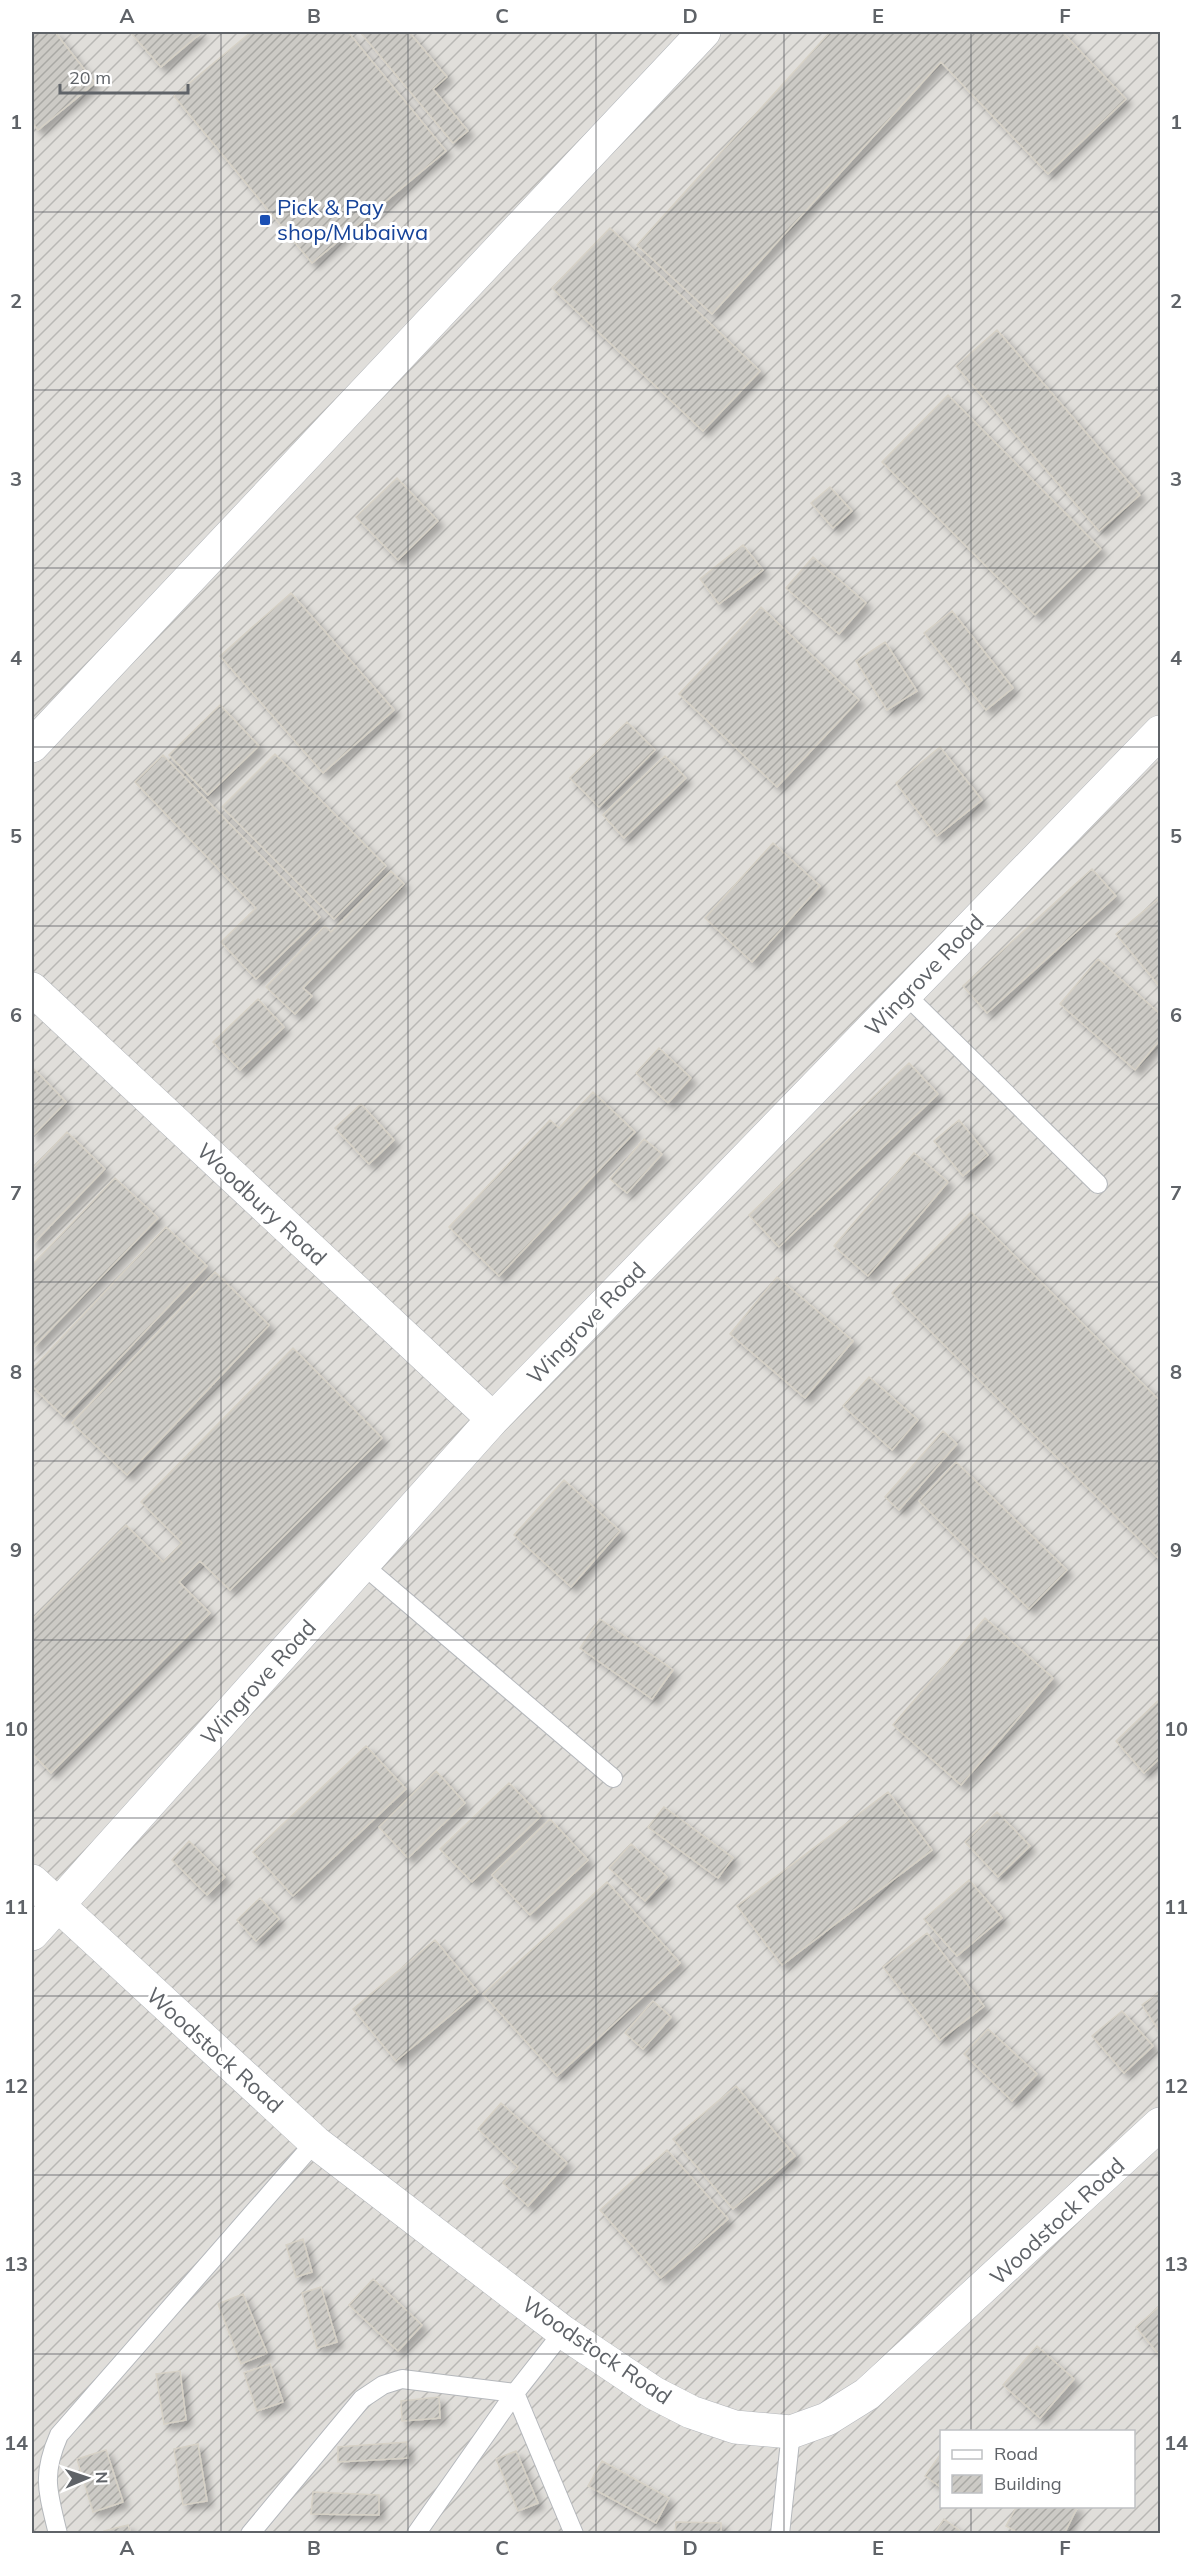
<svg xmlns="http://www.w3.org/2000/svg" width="1192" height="2565" font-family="Mulish,sans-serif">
<defs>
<pattern id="industrial-furrows" width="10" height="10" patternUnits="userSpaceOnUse" patternTransform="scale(1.5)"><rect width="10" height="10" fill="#e0deda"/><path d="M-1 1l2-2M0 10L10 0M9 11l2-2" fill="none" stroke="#b9b8b5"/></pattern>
<pattern id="building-hatch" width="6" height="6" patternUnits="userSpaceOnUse" patternTransform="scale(1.5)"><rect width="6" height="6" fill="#cccac5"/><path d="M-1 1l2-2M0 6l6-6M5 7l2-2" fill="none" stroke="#a9a8a4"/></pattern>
<filter id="shadow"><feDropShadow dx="5.5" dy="5.5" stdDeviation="3" flood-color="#0004"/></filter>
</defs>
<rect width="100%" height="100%" fill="#f1efe8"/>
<path fill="url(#industrial-furrows)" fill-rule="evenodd" d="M32 32H1160V2533L32 2534ZM942 2432H1134V2506H942Z"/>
<path fill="url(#building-hatch)" stroke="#d6d1c6" stroke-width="1.5" filter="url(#shadow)" d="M32 32H55L95 83 38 130 32 122Z
M130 32H202L161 67Z
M251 32H348L446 151 312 263 174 96Z
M360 32H409L447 77 433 89 468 131 453 143Z
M830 32H1062L1126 99 1048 174 941 62 712 314 637 245Z
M610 228 760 371 703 431 552 288Z
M997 330 1140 495 1099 531 956 366Z
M948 395 1101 549 1035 615 882 462Z
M397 478 438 521 398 560 356 517Z
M830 487 852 511 833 528 811 503Z
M743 545 763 570 719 604 700 579Z
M813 557 866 603 839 634 786 588Z
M291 593 394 710 323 773 220 656Z
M761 607 859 700 777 787 679 694Z
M952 611 1013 688 986 710 924 633Z
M885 642 917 691 887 710 856 661Z
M220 705 259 746 208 795 169 755Z
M627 722 655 750 599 807 570 778Z
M940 747 982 800 937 836 896 783Z
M275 754 386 866 334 919 222 807Z
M163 755 320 917 256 979 221 942 256 908 135 782Z
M665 756 686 778 624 838 603 815Z
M773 843 820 886 752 962 705 918Z
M1092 869 1116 896 987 1013 963 986Z
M391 871 404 884 303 988 312 996 295 1014 266 987 325 926 331 932Z
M1158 899 1160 902V987L1116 934Z
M1098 959 1160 1014V1040L1135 1070 1060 1004Z
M258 999 284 1027 240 1070 213 1042Z
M659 1048 691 1078 668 1103 636 1073Z
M909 1063 938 1094 779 1247 749 1215Z
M32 1067 66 1102 32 1137Z
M593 1092 635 1132 499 1276 449 1227 550 1120 559 1128Z
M361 1104 394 1140 369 1164 335 1128Z
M959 1120 988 1155 963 1176 934 1141Z
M67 1132 105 1169 32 1245V1169Z
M644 1139 662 1154 627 1193 610 1179Z
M914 1153 948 1182 868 1276 834 1246Z
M115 1178 158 1218 32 1349V1265Z
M971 1212 1160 1401V1560L892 1293Z
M166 1227 207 1266 64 1417 32 1386V1369Z
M215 1272 269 1325 127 1475 72 1423Z
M777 1277 853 1341 805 1398 730 1334Z
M293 1348 382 1438 230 1590 200 1561 179 1582 210 1613 51 1773 32 1753V1620L126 1525 163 1562 182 1543 141 1502Z
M869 1377 918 1420 892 1450 843 1406Z
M943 1431 957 1444 899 1510 885 1497Z
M956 1462 1067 1570 1029 1609 919 1501Z
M564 1480 620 1531 571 1587 514 1535Z
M985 1618 1053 1678 961 1785 893 1725Z
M600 1619 673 1670 652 1699 580 1648Z
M1160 1699V1758L1144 1773 1116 1741Z
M366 1746 406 1789 293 1896 253 1852Z
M436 1771 465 1803 408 1858 379 1827Z
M509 1783 541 1816 472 1882 440 1849Z
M888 1792 932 1850 782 1965 737 1906Z
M664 1807 733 1858 718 1878 648 1827Z
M997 1812 1030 1846 998 1877 965 1842Z
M550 1819 588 1860 530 1915 492 1875Z
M189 1841 225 1877 207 1895 172 1860Z
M631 1844 667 1877 645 1901 609 1868Z
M969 1880 1002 1918 957 1956 924 1919Z
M607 1882 680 1963 557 2076 483 1994Z
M260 1898 279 1919 256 1941 237 1920Z
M927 1933 984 2006 940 2040 883 1967Z
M435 1940 478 1992 396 2061 353 2009Z
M1160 1992V2032L1142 2005Z
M653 2001 671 2017 643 2049 625 2033Z
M1122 2011 1153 2046 1124 2073 1092 2036Z
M988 2029 1037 2074 1012 2101 964 2054Z
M736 2086 795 2156 733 2209 673 2139Z
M501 2103 567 2163 528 2206 503 2183 518 2167 478 2129Z
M667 2150 728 2219 661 2278 600 2210Z
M303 2239 312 2272 296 2277 286 2245Z
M373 2279 422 2325 398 2351 349 2305Z
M321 2287 337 2342 317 2348 302 2293Z
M243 2294 267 2353 241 2364 218 2304Z
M1160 2306V2356L1136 2327Z
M1037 2346 1074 2379 1040 2418 1003 2385Z
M270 2364 283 2402 257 2411 244 2373Z
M180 2371 186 2420 164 2424 156 2374Z
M439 2397 440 2418 402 2421 401 2401Z
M407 2442 408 2458 338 2462V2447Z
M198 2444 207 2501 183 2505 174 2449Z
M106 2450 123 2502 93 2512 77 2459Z
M516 2451 538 2503 518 2511 496 2459Z
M942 2452V2488L925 2476Z
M602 2461 669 2498 656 2523 588 2486Z
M313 2492 379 2495V2515L311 2514Z
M1017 2506H1078L1064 2534H1020L1006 2526Z
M944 2519 964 2534H934Z
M676 2522 721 2523V2534H675Z
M128 2525 131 2534H105L104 2531Z"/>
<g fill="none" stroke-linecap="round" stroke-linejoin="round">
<g stroke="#b5b8bc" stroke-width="20">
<path id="lane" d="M905 994 1098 1184
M363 1565 613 1778
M58 2534C48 2492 41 2476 59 2435L315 2142
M250 2534 362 2399 383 2385 402 2379 515 2393 574 2534
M416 2534 515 2393 563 2332
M780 2534 791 2432"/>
</g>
<g stroke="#b5b8bc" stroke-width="34">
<path id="street" d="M32 746 704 32
M32 989 493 1419
M32 1881 315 2142 563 2332 654 2393 691 2412 735 2427 791 2432 827 2419 867 2394 1160 2124
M32 1934 493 1419 1160 732"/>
</g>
<use href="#lane" stroke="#fff" stroke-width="18"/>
<use href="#street" stroke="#fff" stroke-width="33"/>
</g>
<path fill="none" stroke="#5f6368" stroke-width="1.5" stroke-opacity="0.55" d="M221 32V2534M408 32V2534M596 32V2534M784 32V2534M971 32V2432M32 212H1160M32 390H1160M32 568H1160M32 747H1160M32 926H1160M32 1104H1160M32 1282H1160M32 1461H1160M32 1640H1160M32 1818H1160M32 1996H1160M32 2175H1160M32 2354H1160M971 2506V2534"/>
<rect fill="#1a4fb4" stroke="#fff" stroke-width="2" x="259" y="214" width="12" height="12" rx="3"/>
<g text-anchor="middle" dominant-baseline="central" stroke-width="6" stroke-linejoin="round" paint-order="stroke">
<g font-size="22" fill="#164399" stroke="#fff" text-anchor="start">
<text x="277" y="207">Pick &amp; Pay<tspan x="277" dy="25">shop/Mubaiwa</tspan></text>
</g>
<g font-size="22" fill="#5f6368" stroke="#fff">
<text transform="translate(924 975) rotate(-46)">Wingrove Road</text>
<text transform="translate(262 1204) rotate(43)">Woodbury Road</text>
<text transform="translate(586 1323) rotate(-46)">Wingrove Road</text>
<text transform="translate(258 1682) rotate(-48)">Wingrove Road</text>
<text transform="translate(215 2050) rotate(42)">Woodstock Road</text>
<text transform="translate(1057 2221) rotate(-43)">Woodstock Road</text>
<text transform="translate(597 2350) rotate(34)">Woodstock Road</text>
</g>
</g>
<rect width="1192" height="2565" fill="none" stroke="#ffffff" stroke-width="66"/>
<rect x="940" y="2430" width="195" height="78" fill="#ffffff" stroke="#bfc1c3" stroke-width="1.5"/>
<rect x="952" y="2450" width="30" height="9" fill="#ffffff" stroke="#bfc1c3" stroke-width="1.5"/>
<text x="994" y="2460" font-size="18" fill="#5f6368">Road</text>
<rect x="952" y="2475" width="30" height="18" fill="url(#building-hatch)" stroke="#bfc1c3" stroke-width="1.5"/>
<text x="994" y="2490" font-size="18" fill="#5f6368">Building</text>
<g transform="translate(87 2478) rotate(88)" stroke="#ffffff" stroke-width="4.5" paint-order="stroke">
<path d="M0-4.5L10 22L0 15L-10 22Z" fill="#5f6368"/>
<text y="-9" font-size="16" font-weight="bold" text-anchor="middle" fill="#5f6368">N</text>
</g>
<path d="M60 84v9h128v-9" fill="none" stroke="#5f6368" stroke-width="3"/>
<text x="69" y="84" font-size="18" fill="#5f6368" stroke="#ffffff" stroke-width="4.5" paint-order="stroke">20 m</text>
<rect x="33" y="33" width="1126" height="2499" fill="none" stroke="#5f6368" stroke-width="2"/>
<g font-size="20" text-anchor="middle" font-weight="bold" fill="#5f6368">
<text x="127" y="23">A</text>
<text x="314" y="23">B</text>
<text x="502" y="23">C</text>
<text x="690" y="23">D</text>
<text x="878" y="23">E</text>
<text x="1065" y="23">F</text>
<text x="16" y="129">1</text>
<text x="1176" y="129">1</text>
<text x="16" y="308">2</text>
<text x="1176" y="308">2</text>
<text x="16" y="486">3</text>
<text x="1176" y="486">3</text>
<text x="16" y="665">4</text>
<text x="1176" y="665">4</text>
<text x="16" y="843">5</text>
<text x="1176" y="843">5</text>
<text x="16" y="1022">6</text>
<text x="1176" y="1022">6</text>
<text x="16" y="1200">7</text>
<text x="1176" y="1200">7</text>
<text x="16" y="1379">8</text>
<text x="1176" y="1379">8</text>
<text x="16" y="1557">9</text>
<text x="1176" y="1557">9</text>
<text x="16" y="1736">10</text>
<text x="1176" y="1736">10</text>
<text x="16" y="1914">11</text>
<text x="1176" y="1914">11</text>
<text x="16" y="2093">12</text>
<text x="1176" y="2093">12</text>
<text x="16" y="2271">13</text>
<text x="1176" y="2271">13</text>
<text x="16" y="2450">14</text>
<text x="1176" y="2450">14</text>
<text x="127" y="2555">A</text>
<text x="314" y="2555">B</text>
<text x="502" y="2555">C</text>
<text x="690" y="2555">D</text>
<text x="878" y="2555">E</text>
<text x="1065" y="2555">F</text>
</g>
</svg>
